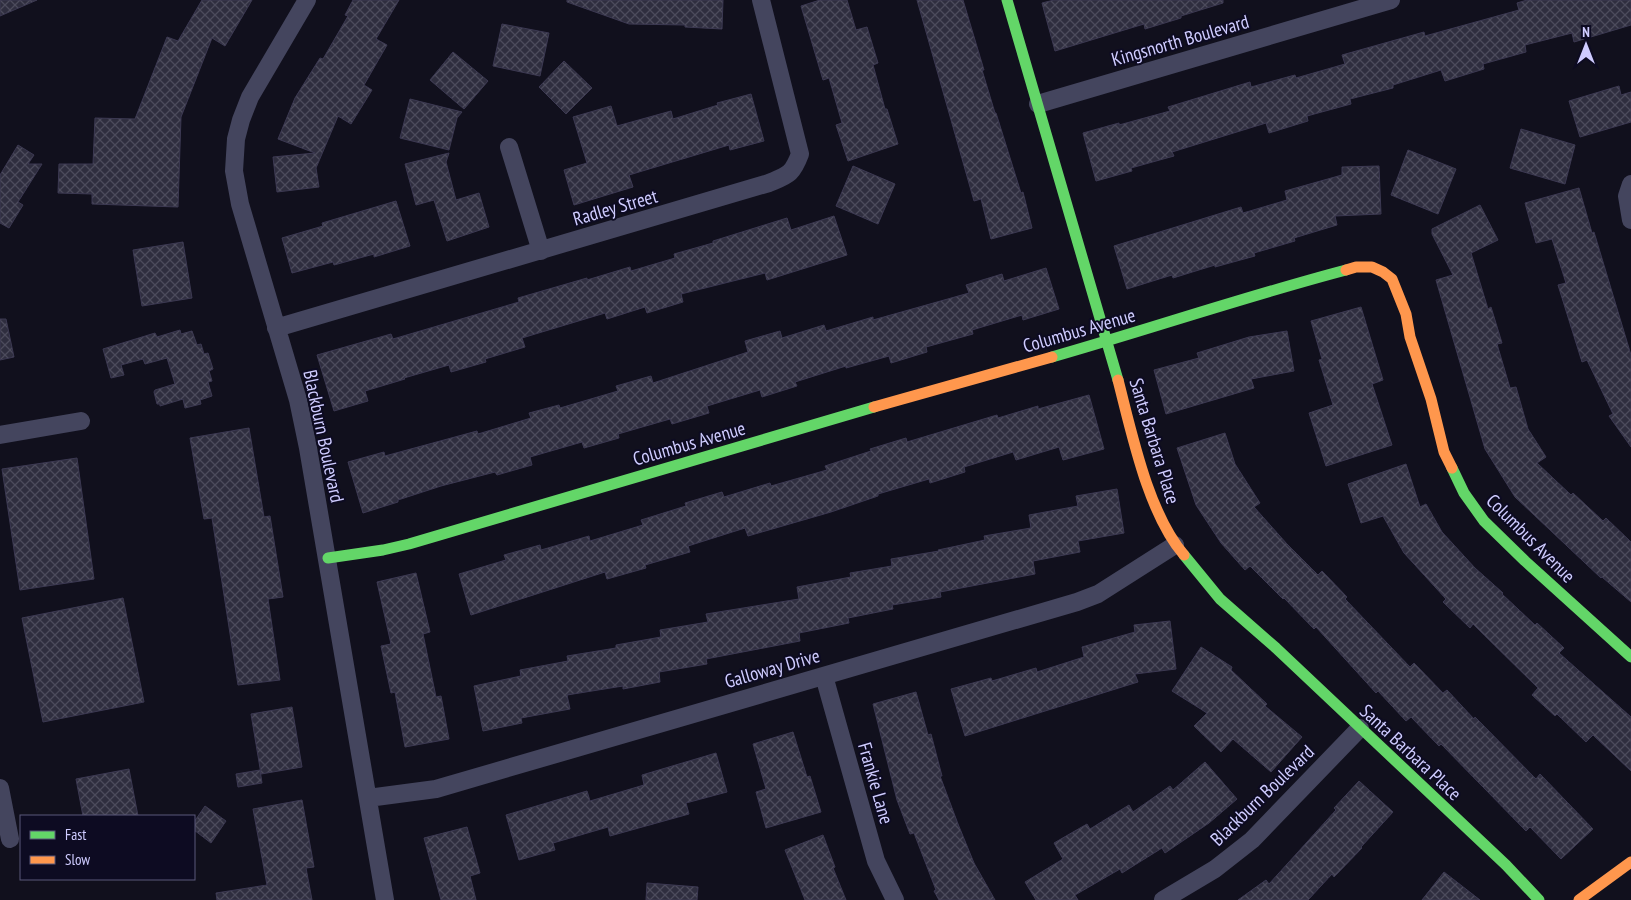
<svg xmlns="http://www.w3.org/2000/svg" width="1631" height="900" font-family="'PT Sans Narrow',sans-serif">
<defs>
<pattern id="building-cross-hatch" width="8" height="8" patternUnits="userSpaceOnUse" patternTransform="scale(1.25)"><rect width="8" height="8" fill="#2f2e3f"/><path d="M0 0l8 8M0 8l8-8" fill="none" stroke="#4c4b5c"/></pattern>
</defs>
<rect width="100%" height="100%" fill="#11101d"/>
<path fill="url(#building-cross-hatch)" stroke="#3c3952" d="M0 0H37L0 16Z
M202 0H252L225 46 212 38 181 117 178 207 92 204V194L58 193 59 164H93L95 118 135 119 167 37 178 41Z
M353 0H399L376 39 387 45 364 85 372 90 351 124 338 116 316 168 319 187 277 192 273 157 315 153 278 139 295 98 320 58 323 59 348 16 345 15Z
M567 0H723L722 29 685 27V25L629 24 567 2Z
M820 0H847L856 30 867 27 878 63 873 65 885 109H887L898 144 848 161 836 125 842 123 829 78 823 80 801 6Z
M917 0H963L984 70H982L995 113H996L1021 193 1023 192 1032 228 991 239 981 199 974 201Z
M1054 0H1223V3L1181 16V18L1145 29 1144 24 1055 51 1042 3Z
M1527 0H1631V25L1574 42 1572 33 1525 45 1526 52 1483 64 1484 69 1445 81 1441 70 1393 85V88L1350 99 1351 104 1307 116 1308 121 1269 133 1266 123 1172 152 1174 156 1131 168 1132 171 1096 181 1083 133 1119 123V125L1170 111 1168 107 1250 82 1251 87 1295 75 1296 78 1345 64 1342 55 1424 32 1425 36 1519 10 1517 3Z
M502 24 549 33 540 76 493 66Z
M453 52 488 81 464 109 430 80Z
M564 61 592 88 566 114 539 87Z
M1619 86 1621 95 1631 92V122L1580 137 1569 101Z
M751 94 764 141 730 150 729 145 629 175 633 187 574 205 564 170 587 163 573 117 611 106 617 126 671 111 673 119 718 105 717 103Z
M410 99 462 112 457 118 449 150 400 138Z
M1521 129 1575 145 1565 184 1510 168Z
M18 145 34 155 28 164H42L18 202 23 205 9 228 0 223V175Z
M1408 150 1456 169 1438 214 1391 195Z
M449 153 446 162 456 200 479 193 489 227 447 241 434 200 416 205 405 164Z
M853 166 895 184 878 224 836 206Z
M1379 166 1381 214 1335 216 1337 225 1294 238 1295 241 1254 253 1255 256 1215 267V265L1173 278 1172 275 1127 289 1114 246 1241 207 1243 213 1287 200 1285 191 1342 175V167Z
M1579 188 1592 233 1594 232 1631 355V447L1609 416 1613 414 1587 360 1582 362 1558 285 1566 283 1552 239 1536 243 1525 203Z
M396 201 410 246 374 257V254L334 265 333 262 292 273 282 238 323 226 322 223Z
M1480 205 1498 240 1471 253 1488 309 1491 307 1502 343 1497 344 1510 388 1516 387 1528 429 1546 457 1537 463 1571 495 1573 493 1603 521 1606 518 1631 542V602L1602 577 1601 578 1515 497 1485 449 1436 280 1453 275 1432 234V229Z
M834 216 847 255 767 280 765 273 681 294 683 302 647 313 645 307 607 319 605 313 522 338 525 347 485 359 486 362 451 372 449 365 404 378 405 379 365 391 368 401 334 411 317 355 391 334 393 339 519 302 518 298 587 278V280L630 267 631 271 675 258 674 254 713 243V241L787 218 791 230Z
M183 242 192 298 142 306 133 250Z
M1046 268 1059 309 1023 320 1022 315 972 330 973 334 926 347 927 352 891 363 889 356 846 368V366L795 382 797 386 762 397 760 390 707 406 709 413 672 424 670 419 618 434 619 438 584 448 582 442 530 457 532 465 497 475 495 472 441 486 398 500V502L363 513 348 462 384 452 385 456 477 431 478 434 531 418 529 413 559 405 560 408 618 391 616 386 651 376 653 383 748 352 745 341 780 331 782 338 824 325 826 331 873 317V320L969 293 966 285 1002 274 1004 281Z
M1361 307 1383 380 1372 384 1392 445 1326 466 1309 413 1333 405 1319 360 1322 359 1311 321Z
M0 319H6L14 357 0 360Z
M180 330 181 334 192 331 197 345 201 344 204 354 208 353 213 369 209 371 212 381 208 382 212 396 200 400 201 404 185 408 183 399 160 406V404H157L154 392 155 390 175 384 167 358 145 364 143 359 121 365 124 375 111 378 103 349 155 333 157 337Z
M1287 331 1294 371 1251 379 1254 388 1166 414 1154 370 1199 358 1197 353 1249 337Z
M1089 395 1104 449 1063 460 1059 447 1016 460 1013 452 964 467 965 472 930 483 929 479 878 494V496L831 512 748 536 745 528 688 546 690 552 645 565 646 568 607 579 605 572 471 615 459 574 506 560 504 555 540 545 541 550 589 536 590 541 643 525 641 520 686 506 685 503 722 492 724 497 770 483 771 486 827 470 825 466 871 451 870 449 906 438 907 442 997 415 998 418 1038 406V409Z
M249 428 264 517 270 516 283 597 268 599 280 680 238 685 212 518 204 519 190 438Z
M1225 433 1235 464 1260 503 1254 507 1287 544 1318 575 1322 571 1347 597 1345 599 1410 667 1414 663 1443 693 1447 690 1474 719 1475 717 1536 779 1540 774 1593 829 1561 859 1530 827 1526 831 1441 744 1439 746 1411 717 1406 721 1378 691 1376 693 1316 627 1314 629 1284 598 1283 599 1250 566 1245 570 1221 543 1196 505 1177 448Z
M77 458 94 579 20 590 2 469Z
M1406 464 1420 507 1426 504 1442 532 1475 568 1503 593 1502 594 1535 625 1537 623 1564 648 1559 653 1631 717V771L1593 735 1586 742 1557 714 1555 716 1532 695 1538 688 1473 624 1470 628 1443 602 1446 599 1404 553 1383 516 1361 523 1348 484Z
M1117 489 1124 533 1078 541 1080 552 1033 561 1035 574 940 592 941 597 892 605 893 609 848 618 849 623 799 633 800 641 706 659 707 664 659 672 660 682 623 689V686L567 695 570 709 521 718 522 723 483 731 474 686 521 676 520 670 568 661 567 656 616 648V645L661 637 660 630 708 622 706 614 799 599 797 587 851 577 850 573 892 566 891 559 939 551 938 550 985 540 984 536 1031 528 1029 515 1078 506 1076 496Z
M416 573 430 632 423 634 436 697 441 696 449 739 405 747 395 692 391 693 381 646 391 644 377 582Z
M123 598 144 702 43 722 22 618Z
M1170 621 1176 669 1135 674 1138 682 965 736 951 689 991 678 992 681 1036 668 1037 672 1084 657 1082 647 1135 632 1134 625Z
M1201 647 1232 667 1231 670 1267 704 1265 706 1302 737 1271 772 1233 739 1221 752 1194 726 1207 713 1172 691Z
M916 692 928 735 931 734 942 776H940L958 824 974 863 995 900H939L934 891 936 890 914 833 910 834 897 800 873 704Z
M292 707 302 767 261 774 251 714Z
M793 732 807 777 810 776 821 812 766 828 756 792 766 789 753 744Z
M716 753 727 792 686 803 689 814 610 836 608 827 553 843 555 850 519 860 506 815 587 791 590 801 644 785 642 775Z
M1205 762 1237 799 1209 823 1165 853 1162 848 1122 873 1120 869 1075 895 1078 900H1036L1025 882 1063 859 1054 843 1087 824 1090 829 1129 805 1133 812 1170 786 1173 790Z
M129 769 138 816H83L76 779Z
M260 770 262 783 238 787 236 774Z
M1359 781 1393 812 1361 847 1362 848 1334 877 1332 874 1308 900H1238L1266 880 1269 884 1336 810 1334 808Z
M302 800 314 867 306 868 312 900H217L216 893 267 885 253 809Z
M205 806 226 821 211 843 194 830V822Z
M467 827 480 873 470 876 476 900H441L424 838Z
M823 835 835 867 833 868 846 900H805L785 850Z
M1444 872 1480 900H1422Z
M647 883 698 887 697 900H646Z"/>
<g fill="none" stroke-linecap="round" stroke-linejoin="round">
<path stroke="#44455e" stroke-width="18" d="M307 0 250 97 241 120 236 139 234 171 240 204 298 400 308 448 385 900
M1038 104 1391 0
M509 147 541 251
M1631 184 1627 196 1631 220
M276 328 769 183C788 175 792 175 800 154L761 0
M0 435 81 421
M824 676 876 861 895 900
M0 788 10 839
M368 798 436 789 1077 602 1098 594 1175 545
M1163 900 1215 869 1252 840 1360 728"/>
<path stroke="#63d668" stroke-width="11" d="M1007 0 1118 380
M1052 357C1150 329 1247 296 1346 270
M1452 468 1464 493 1484 521 1525 561 1631 657
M1184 555 1220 599 1276 648 1506 865 1539 900
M328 558 383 550 409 544 874 407"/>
<path stroke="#ff974d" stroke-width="11" d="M1346 270 1356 267H1372L1383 272 1392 279 1406 314 1410 337 1431 399 1444 452 1452 468
M1118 380C1132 434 1148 513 1184 555
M874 407 1052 357
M1579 900 1631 862"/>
</g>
<g text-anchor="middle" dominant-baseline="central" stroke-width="4" stroke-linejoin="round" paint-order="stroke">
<g font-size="19" fill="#cfccff" stroke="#0d0b22">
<text transform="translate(1180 40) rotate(-16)">Kingsnorth Boulevard</text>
<text transform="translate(615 207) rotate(-16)">Radley Street</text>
<text transform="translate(1079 330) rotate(-16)">Columbus Avenue</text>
<text transform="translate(324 436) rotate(78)">Blackburn Boulevard</text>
<text transform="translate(1155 441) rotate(73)">Santa Barbara Place</text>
<text transform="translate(689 443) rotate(-16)">Columbus Avenue</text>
<text transform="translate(1531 538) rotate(45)">Columbus Avenue</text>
<text transform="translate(772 668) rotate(-16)">Galloway Drive</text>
<text transform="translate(1411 752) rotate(43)">Santa Barbara Place</text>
<text transform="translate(876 783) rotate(74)">Frankie Lane</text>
<text transform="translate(1262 795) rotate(-44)">Blackburn Boulevard</text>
</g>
</g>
<rect x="20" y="815" width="175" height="65" fill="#0d0b22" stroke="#5b587a"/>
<rect x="30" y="831" width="25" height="8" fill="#63d668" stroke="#5b587a"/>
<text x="65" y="840" font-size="15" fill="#cfccff">Fast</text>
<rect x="30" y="856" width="25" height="8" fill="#ff974d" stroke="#5b587a"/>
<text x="65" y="865" font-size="15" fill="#cfccff">Slow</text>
<g transform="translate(1586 45)" stroke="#0d0b22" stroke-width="4" paint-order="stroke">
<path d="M0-4L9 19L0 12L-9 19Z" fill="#cfccff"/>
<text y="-8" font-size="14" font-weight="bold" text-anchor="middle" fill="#cfccff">N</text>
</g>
</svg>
